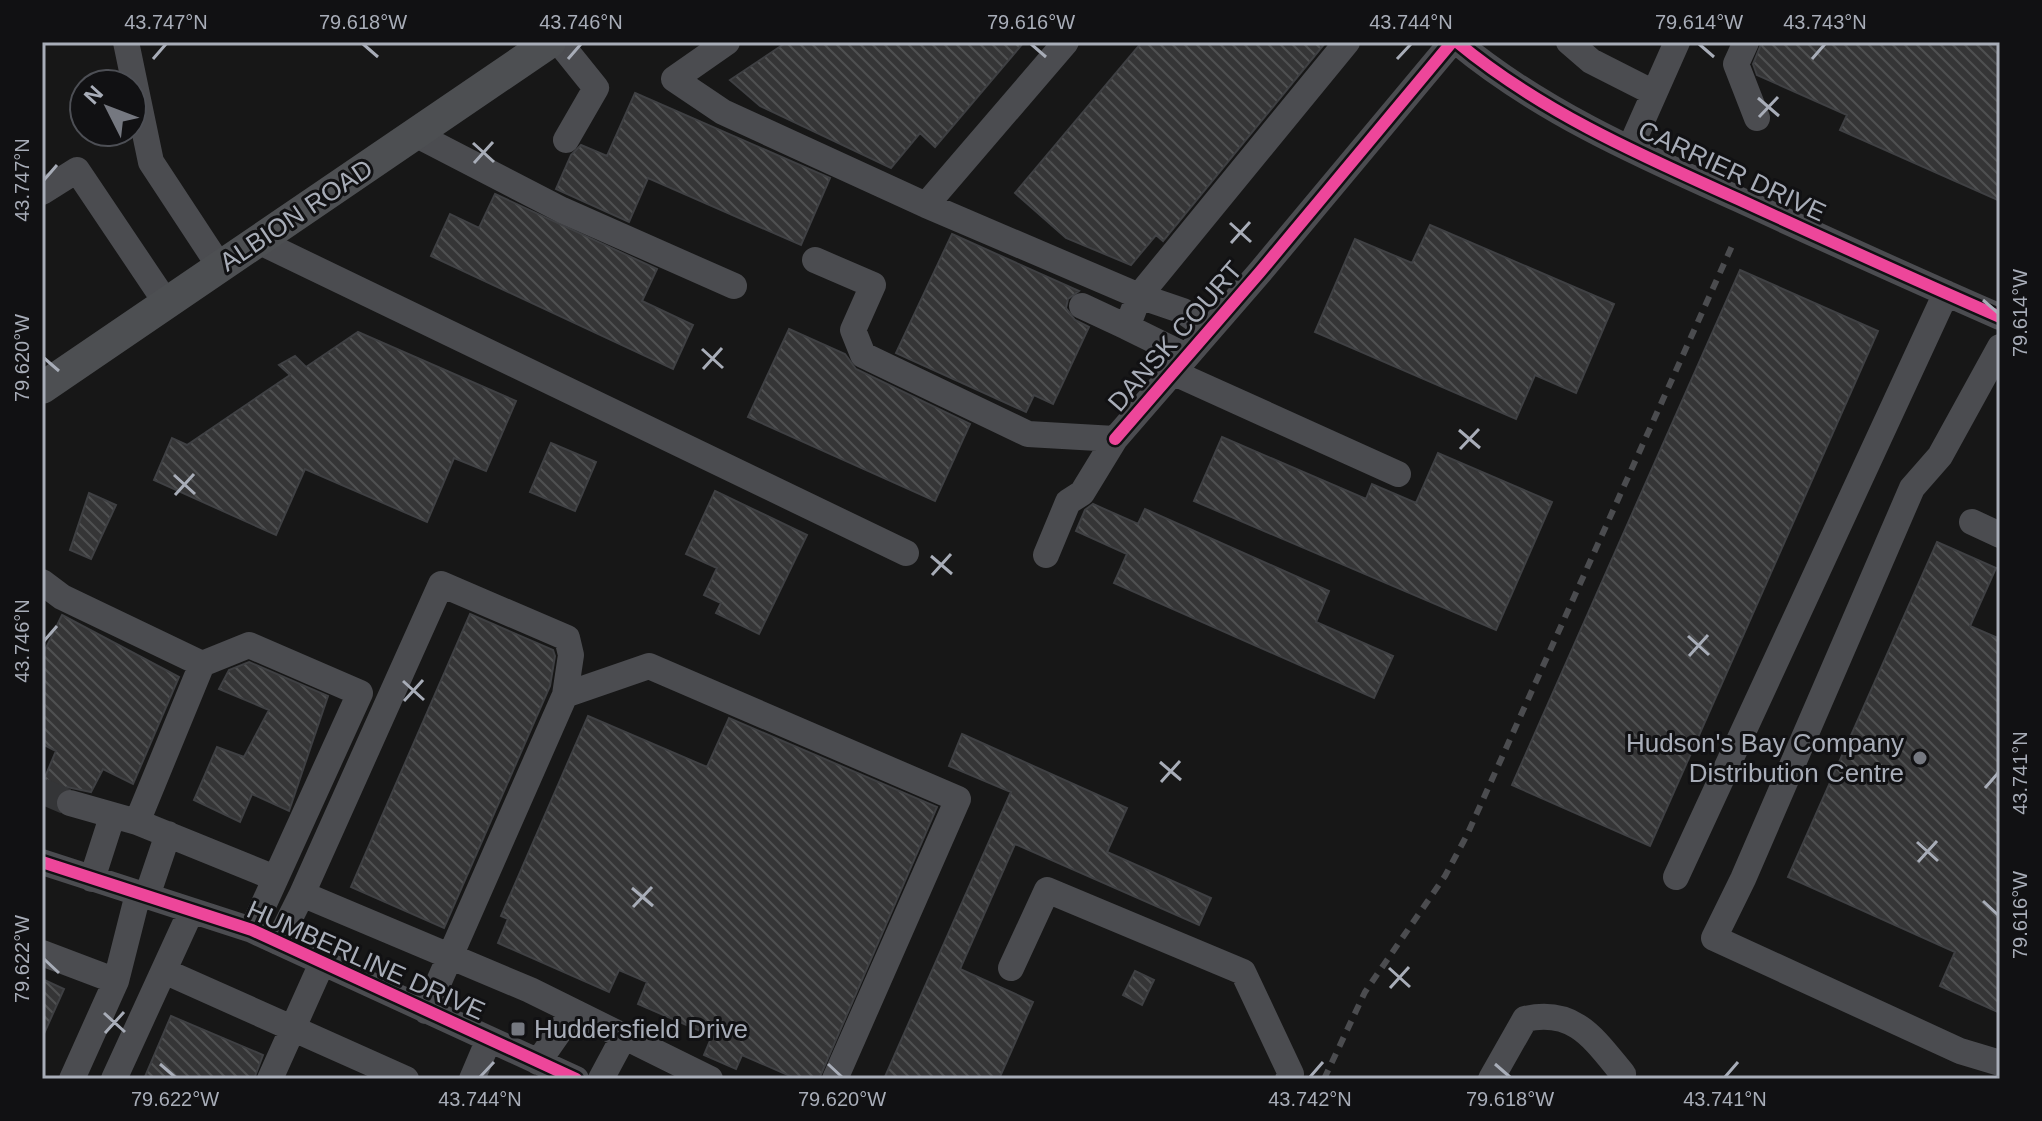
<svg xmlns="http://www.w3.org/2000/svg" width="2042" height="1121" font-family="Helvetica,sans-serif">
<defs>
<pattern id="building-back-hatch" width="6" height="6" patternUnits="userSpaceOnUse" patternTransform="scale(2)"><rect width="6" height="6" fill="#353536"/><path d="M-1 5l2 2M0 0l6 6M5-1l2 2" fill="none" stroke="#4f5051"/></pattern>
</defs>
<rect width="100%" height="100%" fill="#171717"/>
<path fill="url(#building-back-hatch)" stroke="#3f4043" stroke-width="2" d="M787 42H1024L935 147 920 133 891 168 760 106 730 80Z
M1142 42H1326L1163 241 1156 235 1131 265 1066 238 1015 193Z
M1762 42H2000V201L1840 130 1847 115 1757 75 1753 64Z
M635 93 830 178 801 245 648 178 629 222 556 189 571 155 581 145 607 156Z
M495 194 657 269 642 301 693 325 673 369 431 256 450 214 479 228Z
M1430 225 1614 304 1576 393 1535 375 1516 419 1315 332 1355 239 1412 263Z
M952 234 1079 291 1068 299 1066 308 1075 320 1089 327 1053 404 1034 395 1026 412 896 353Z
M1740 270 1878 331 1650 846 1512 785Z
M789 329 845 354 856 369 970 424 935 501 748 417Z
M358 332 516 401 486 471 454 458 427 522 305 469 276 535 154 480 172 438 187 445 290 375 279 365 295 356 306 367Z
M1222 437 1366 499 1372 484 1416 503 1438 453 1552 502 1496 630 1194 501Z
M551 443 596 462 575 511 530 492Z
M715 491 807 535 759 634 716 613 721 603 704 595 717 568 686 554Z
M89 493 116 505 91 559 70 550Z
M1093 504 1138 524 1145 509 1329 591 1316 622 1393 656 1374 698 1114 583 1127 554 1076 531 1085 510Z
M1937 542 1996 568 1970 626 2000 639V1013L1940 986 1955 952 1788 877Z
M470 614 553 650 555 656 550 686 444 928 351 887Z
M62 615 179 677 133 784 103 769 91 792 67 787 58 792 42 784 56 751 42 744V656Z
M249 662 328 696 289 811 252 794 240 822 194 800 217 747 244 757 269 710 219 689 229 670Z
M588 716 707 767 729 718 937 807 819 1079H797L742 1055 736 1069 704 1055 712 1036 638 1004 647 982 619 970 609 992 498 943 508 919 501 916Z
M962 734 1127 808 1107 852 1211 898 1199 925 1015 844 960 969 1033 1002 999 1079H884L1011 792 949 766Z
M1135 971 1154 980 1142 1005 1123 995Z
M42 979 64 989 42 1038Z
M171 1016 263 1055 254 1079H144Z"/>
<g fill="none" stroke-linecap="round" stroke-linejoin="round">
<path stroke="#343537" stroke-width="26" stroke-dasharray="26 13" stroke-linecap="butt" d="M42 791 70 803"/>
<path stroke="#4b4c50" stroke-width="26" d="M126 42 151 162 220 267
M559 42 596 88 566 140
M727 42 674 79 723 112 926 205 1066 42
M1457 42C1540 111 1640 155 1738 199 1825 239 1913 279 2000 317
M1569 42 1591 61 1654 93
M1746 42 1736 64 1757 118
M415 134 562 210 734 286
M1630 148 1677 42
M42 192 77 170 167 304
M926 205 1139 296 1127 327 1186 356
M258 241 906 553
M815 260 873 285 853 330 863 355 1028 434 1115 439
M1082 306 1127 327
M1209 330 1183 311 1139 296 1347 42
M2000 347 1940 456 1912 488 1743 879 1714 938 1960 1051 2000 1063
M1172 372 1398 474
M1972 522 2000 535
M1046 555 1068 502 1082 493 1115 439 1260 272 1452 42
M42 582 62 597 202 664 137 822 70 803
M202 664 249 645 360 693 252 930
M565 695 571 655 567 638 441 584 302 894 530 990 710 1079
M137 822 275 878
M42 862 252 930 576 1079
M1676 877 1946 293
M92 879 112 817
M147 896 168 834
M278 942 302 894
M42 953 116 981 72 1079
M1011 968 1047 890 1243 972 1291 1074 1288 1079
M164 971 406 1079
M116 981 138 894
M426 1011 565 695 649 666 958 799 835 1079
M538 1062 573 1012
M114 1079 191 911
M270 1079 322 963
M472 1079 489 1039
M601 1079 623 1038
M1491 1079 1525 1019C1575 1008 1594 1039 1623 1074L1621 1079"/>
<path stroke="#4d4f52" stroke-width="32" d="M42 388 550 42"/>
<path stroke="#4b4c4f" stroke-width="6" stroke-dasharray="10 8" stroke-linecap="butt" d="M1324 1079 1365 992 1445 876 1467 835 1732 246"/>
<g stroke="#111113" stroke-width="17">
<path id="cycleway" d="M1457 42C1540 111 1640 155 1738 199 1825 239 1913 279 2000 317
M1115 439 1260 272 1452 42
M42 862 252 930 576 1079"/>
</g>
<use href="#cycleway" stroke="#ed469a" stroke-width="12"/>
</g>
<path fill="none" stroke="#a8adb8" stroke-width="3" d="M363 44 378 57M1031 44 1046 57M1699 44 1714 57M153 59 166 44M568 59 581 44M1397 59 1411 44M1812 59 1825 44M1758 98 1779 116M1759 117 1778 97M473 143 494 162M474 163 493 142M44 180 57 165M1230 223 1251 242M1231 243 1250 222M1983 300 1998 313M702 349 723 368M44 358 59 371M703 369 722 348M1459 430 1480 448M1460 449 1479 429M174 475 195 494M175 495 194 474M931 556 952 574M932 575 951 554M1688 636 1709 655M44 641 57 626M1689 656 1708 635M403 681 424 700M404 701 423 680M1160 762 1181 780M1161 782 1180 761M1985 788 1998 773M1917 842 1938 861M1918 862 1937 841M632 888 653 906M1983 901 1998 915M633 907 652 887M44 959 59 973M1389 968 1410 987M1390 988 1409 967M104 1013 125 1032M105 1033 124 1012M160 1064 175 1077M828 1064 842 1077M1495 1064 1510 1077M480 1077 494 1062M1310 1077 1323 1062M1725 1077 1738 1062"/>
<g fill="#757880" stroke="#111113" stroke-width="3">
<circle cx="1920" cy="758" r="8"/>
<rect x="510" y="1021" width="16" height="16" rx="4"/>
</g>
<g text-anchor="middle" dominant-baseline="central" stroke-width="6" stroke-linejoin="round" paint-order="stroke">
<g font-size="26" fill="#a8adb8" stroke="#111113">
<text transform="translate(1732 171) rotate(25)">CARRIER DRIVE</text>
<text transform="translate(296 215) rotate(-34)">ALBION ROAD</text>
<text transform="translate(1175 336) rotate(-49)">DANSK COURT</text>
<text transform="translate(366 960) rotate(24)">HUMBERLINE DRIVE</text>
</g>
<g font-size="26" fill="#a8adb8" stroke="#111113" text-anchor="end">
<text x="1904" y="743">Hudson's Bay Company<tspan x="1904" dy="30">Distribution Centre</tspan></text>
<text x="534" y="1029" text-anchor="start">Huddersfield Drive</text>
</g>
</g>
<rect width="2042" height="1121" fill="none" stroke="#111113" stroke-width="88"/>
<g transform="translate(108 108) rotate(312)"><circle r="38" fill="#111113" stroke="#4d4f55" stroke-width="2"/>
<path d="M0-6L14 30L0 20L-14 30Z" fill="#757880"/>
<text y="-12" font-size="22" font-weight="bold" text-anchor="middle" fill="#a8adb8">N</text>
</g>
<rect x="44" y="44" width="1954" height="1033" fill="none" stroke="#a8adb8" stroke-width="3"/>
<g font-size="20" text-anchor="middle" fill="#a8adb8">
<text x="166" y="29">43.747°N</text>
<text x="363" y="29">79.618°W</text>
<text x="581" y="29">43.746°N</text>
<text x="1031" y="29">79.616°W</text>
<text x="1411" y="29">43.744°N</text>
<text x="1699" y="29">79.614°W</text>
<text x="1825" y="29">43.743°N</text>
<text transform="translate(22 180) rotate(-90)" y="7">43.747°N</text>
<text transform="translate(2020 313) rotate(-90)" y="7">79.614°W</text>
<text transform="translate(22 358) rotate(-90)" y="7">79.620°W</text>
<text transform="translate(22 641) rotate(-90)" y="7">43.746°N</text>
<text transform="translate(2020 773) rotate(-90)" y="7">43.741°N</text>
<text transform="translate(2020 915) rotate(-90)" y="7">79.616°W</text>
<text transform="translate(22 959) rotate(-90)" y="7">79.622°W</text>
<text x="175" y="1106">79.622°W</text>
<text x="480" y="1106">43.744°N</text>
<text x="842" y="1106">79.620°W</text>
<text x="1310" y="1106">43.742°N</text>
<text x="1510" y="1106">79.618°W</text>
<text x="1725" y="1106">43.741°N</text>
</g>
</svg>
